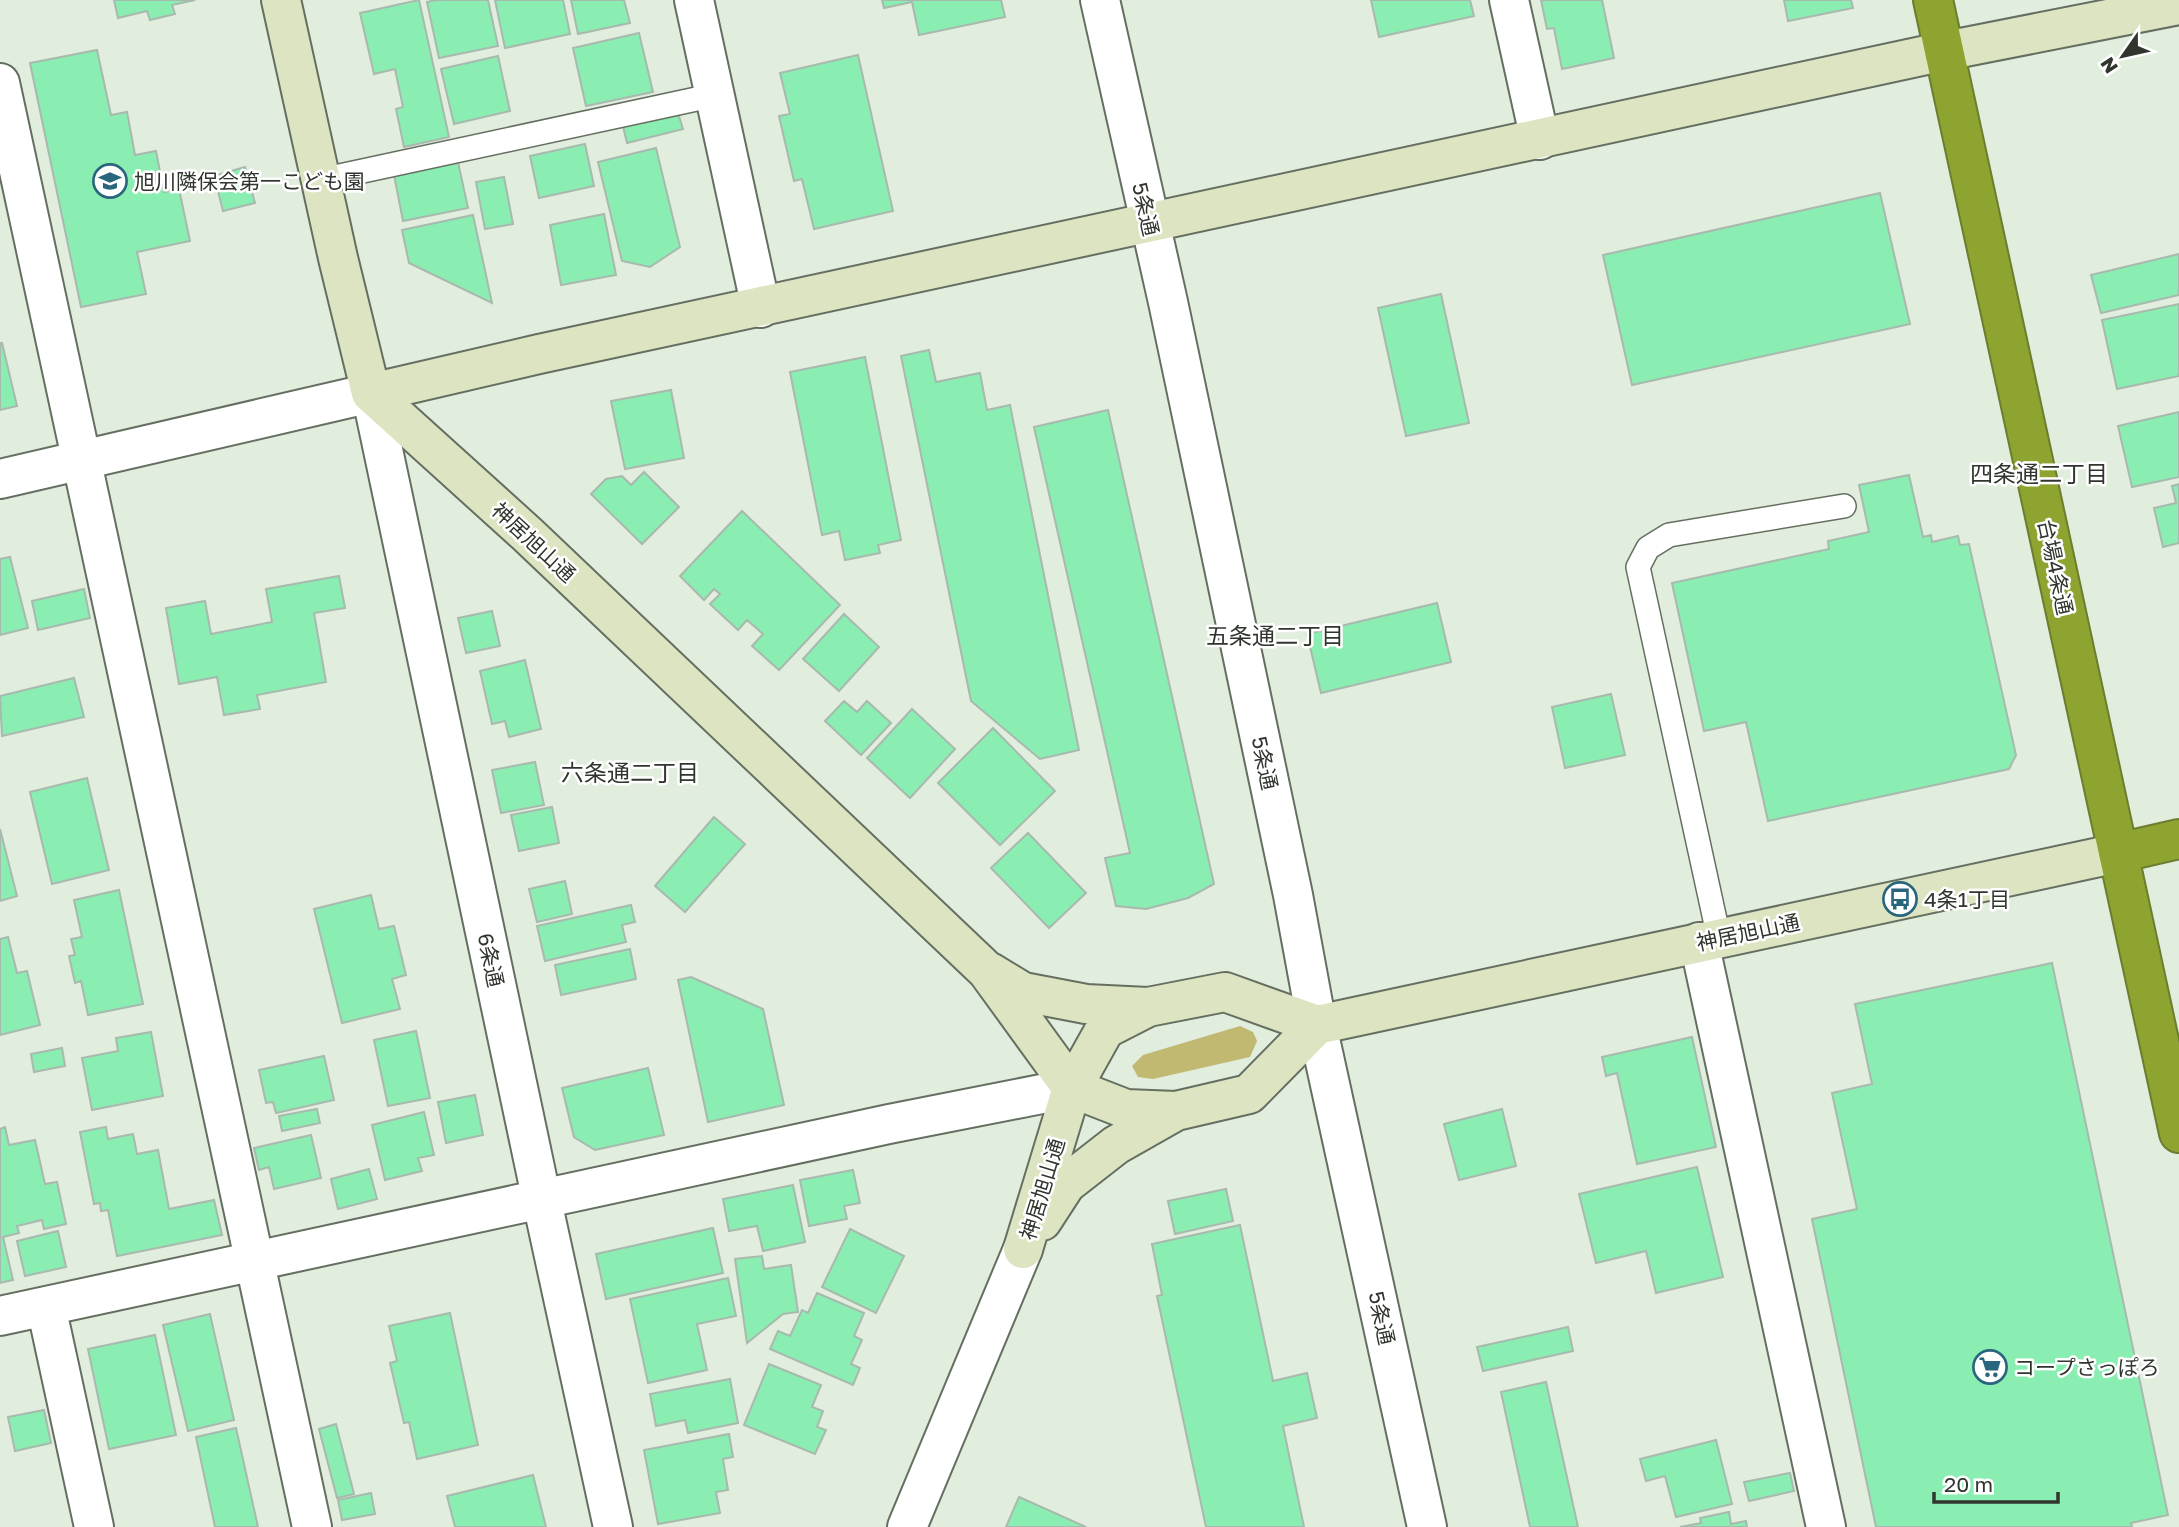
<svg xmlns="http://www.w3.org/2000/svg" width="2179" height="1527" font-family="'Golos Text','Noto Sans JP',sans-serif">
<rect width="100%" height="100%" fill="#e1eddd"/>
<path fill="#c1b871" d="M1240 1026 1253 1032 1257 1041 1250 1057 1153 1079 1138 1077 1132 1066 1143 1055Z"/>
<path fill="#8aeeb2" stroke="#a8b9ae" stroke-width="2" d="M114 0H195L172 5 175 14 150 20 147 11 118 18Z
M419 0 449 137 404 147 396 109 403 107 395 69 374 74 360 13Z
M436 0H488L498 46 439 58 427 2Z
M495 0H563L570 34 505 48Z
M571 0H624L630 23 578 34Z
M882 0H1001L1005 17 919 35 912 2 884 8Z
M1371 0H1470L1474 16 1379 37Z
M1541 0H1602L1614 58 1562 69 1554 28 1547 29Z
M1784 0H1851L1853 8 1788 21Z
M639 33 653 92 586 106 573 48Z
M97 50 111 115 127 112 135 155 156 151 164 192 179 189 190 241 137 252 146 294 81 307 30 63Z
M858 55 893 211 814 229 802 179 794 181 779 116 790 114 780 73Z
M498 56 510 111 454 124 441 69Z
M678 113 683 129 627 143 623 126Z
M585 144 594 186 539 198 530 156Z
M656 148 680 247 650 267 622 261 598 162Z
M458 162 468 208 403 221 394 175Z
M245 167 255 203 223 211 214 176Z
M504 177 513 224 485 229 476 182Z
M1880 193 1910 324 1632 385 1603 255Z
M604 214 616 275 561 285 550 225Z
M473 215 492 303 409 263 402 230Z
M2179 254V295L2101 313 2091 275Z
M1441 294 1469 423 1406 436 1378 308Z
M2179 304V376L2117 389 2102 320Z
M0 343H2L17 406 0 410Z
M929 350 936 382 980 373 987 410 1010 405 1079 750 1040 759 971 701 901 356Z
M865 357 901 540 878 545 880 553 845 560 839 531 822 535 790 372Z
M671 390 684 458 625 469 611 401Z
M1108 410 1214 884 1188 898 1146 909 1116 906 1105 858 1130 853 1034 427Z
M2179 412V477L2132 487 2118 426Z
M644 472 679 507 642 544 591 494 606 479 622 476 631 485Z
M1909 475 1923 537 1931 535 1932 542 1958 536 1960 545 1969 544 2016 755 2009 769 1768 821 1746 722 1704 731 1672 583 1829 549 1828 541 1869 532 1859 485Z
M2179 484V543L2163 547 2154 508 2176 503 2172 486Z
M742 511 840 605 779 670 752 646 763 634 747 620 738 630 710 604 720 594 714 589 704 600 680 576Z
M10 557 28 628 0 635V559Z
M339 576 345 608 314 613 326 682 257 695 260 709 224 715 217 677 179 684 166 608 205 601 211 634 272 622 266 589Z
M84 589 90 618 38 630 32 601Z
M1437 603 1451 662 1321 693 1307 634Z
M492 611 500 646 466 653 458 618Z
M844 614 879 647 839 691 803 659Z
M525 660 541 729 509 737 505 721 492 724 480 671Z
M74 678 84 717 2 736 0 696Z
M1611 694 1625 755 1565 768 1552 707Z
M844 701 857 712 867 701 891 723 861 755 825 721Z
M912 709 955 749 910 798 867 758Z
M993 728 1055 791 1000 845 938 783Z
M535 762 544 805 501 813 492 770Z
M87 778 109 870 52 884 30 792Z
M552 807 559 843 519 851 511 815Z
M714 817 745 844 685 912 655 886Z
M0 829 17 896 0 901Z
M1028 833 1086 893 1049 928 991 868Z
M565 881 572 914 537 922 529 889Z
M119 890 143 1004 88 1015 81 981 75 983 69 956 75 955 71 939 82 937 74 900Z
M371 895 379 929 394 926 406 975 392 979 400 1009 342 1023 314 909Z
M631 905 635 922 622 925 626 942 545 961 537 926Z
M8 937 17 973 27 971 40 1025 0 1035V939Z
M630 949 636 979 561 995 555 965Z
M2052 963 2168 1515 2131 1523 2132 1527H1876L1812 1219 1857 1209 1832 1093 1872 1084 1855 1004Z
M691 977 763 1009 784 1105 708 1122 678 980Z
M416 1031 430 1098 388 1106 374 1040Z
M151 1032 163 1096 92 1110 82 1058 118 1051 116 1038Z
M1692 1037 1716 1147 1637 1164 1617 1073 1606 1076 1602 1057Z
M62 1048 65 1066 34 1072 31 1054Z
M324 1056 334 1100 276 1113 273 1102 266 1103 259 1070Z
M648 1068 664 1135 595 1150 574 1137 562 1088Z
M475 1095 483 1135 446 1143 438 1102Z
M317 1109 320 1123 282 1131 279 1116Z
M1502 1109 1516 1166 1459 1180 1444 1124Z
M424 1112 434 1155 418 1158 422 1171 385 1180 372 1125Z
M5 1127 9 1145 35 1140 45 1184 57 1182 66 1224 44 1229 42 1220 17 1226 19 1233 3 1237 13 1280 0 1283V1129Z
M106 1127 108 1139 133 1134 137 1154 158 1150 169 1209 214 1200 222 1235 117 1256 108 1210 101 1211 100 1203 94 1204 80 1132Z
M311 1135 321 1178 274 1189 269 1167 259 1170 254 1148Z
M1697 1167 1723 1277 1656 1293 1646 1251 1596 1263 1579 1194Z
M369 1169 377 1199 338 1209 331 1179Z
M853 1170 860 1203 844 1206 847 1219 809 1226 800 1180Z
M793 1185 805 1242 763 1251 757 1226 729 1231 723 1199Z
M1226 1189 1233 1221 1175 1234 1168 1201Z
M1240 1225 1273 1381 1307 1373 1317 1418 1283 1426 1304 1527H1206L1157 1296 1162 1295 1152 1244Z
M713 1228 723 1273 606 1299 596 1254Z
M850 1229 904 1256 876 1313 822 1287Z
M58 1231 66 1267 25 1276 17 1241Z
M762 1256 764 1269 791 1265 798 1312 783 1314 747 1343 735 1259Z
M728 1278 736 1316 697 1324 707 1370 648 1383 630 1299Z
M817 1293 864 1313 854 1336 862 1340 851 1364 860 1368 853 1385 770 1349 778 1331 790 1336 802 1310 808 1313Z
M450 1313 478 1445 417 1459 409 1422 404 1423 390 1363 397 1361 389 1326Z
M210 1314 234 1420 188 1431 163 1325Z
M1568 1327 1573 1351 1483 1371 1477 1347Z
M155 1335 176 1435 109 1449 88 1349Z
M769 1364 821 1385 812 1407 823 1411 817 1427 826 1430 815 1454 744 1425Z
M730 1379 738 1423 688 1433 685 1420 656 1426 650 1394Z
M1546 1382 1578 1527H1530L1501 1392Z
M44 1410 51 1443 15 1451 8 1417Z
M336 1424 354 1494 337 1498 319 1429Z
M236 1428 258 1527H215L196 1437Z
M729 1434 733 1457 723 1459 728 1490 716 1492 720 1513 658 1524 644 1450Z
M1716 1440 1732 1504 1676 1517 1665 1476 1646 1481 1640 1459Z
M1790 1473 1794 1491 1749 1501 1744 1482Z
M533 1475 546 1527H455L447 1496Z
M371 1493 375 1514 342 1520 338 1500Z
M1019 1497 1086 1527H1006Z
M1729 1512 1731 1524 1746 1521 1747 1527H1680L1701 1523 1700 1518Z"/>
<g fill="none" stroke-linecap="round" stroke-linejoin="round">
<g stroke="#656f61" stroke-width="26">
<path id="lane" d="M321 180 715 95
M1719 938 1638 567 1648 548 1669 535 1844 506"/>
</g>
<g stroke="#656f61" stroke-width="42">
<path id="street" d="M694 0 761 308
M1100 0 1168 302 1293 895 1317 1025 1427 1527
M1509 0 1540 140
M0 83 312 1527
M0 479 371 393 542 1201 613 1527
M1699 942 1826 1527
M46 1306 94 1527
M0 1316 889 1124 1072 1088
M907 1527 1023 1249"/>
</g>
<g stroke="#656f61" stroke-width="42">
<path id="secondary" d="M281 0 338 258 371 393 527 534 987 971 1072 1088 1126 1109 1176 1111 1249 1094 1317 1025
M371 393 539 354 1945 51 2179 5
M990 972 1023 992 1086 1004 1148 1007 1225 992 1317 1025 2118 853
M1042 1221 1066 1184 1116 1145 1176 1111
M1023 1249 1072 1088 1105 1029 1148 1007"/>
</g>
<g stroke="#6d7d2f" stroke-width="42">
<path id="highway" d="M1933 0 2179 1133
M2118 853 2179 839"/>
</g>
<use href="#lane" stroke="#fff" stroke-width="23"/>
<use href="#street" stroke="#fff" stroke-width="38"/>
<use href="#secondary" stroke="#dde4c1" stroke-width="38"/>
<use href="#highway" stroke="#8ea430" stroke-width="38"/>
</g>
<defs>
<g id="school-ring" transform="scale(1.75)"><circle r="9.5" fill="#fff" stroke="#2a657e" stroke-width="1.5"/><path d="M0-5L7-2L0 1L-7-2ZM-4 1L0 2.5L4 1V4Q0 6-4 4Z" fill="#2a657e"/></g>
<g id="bus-ring" transform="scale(1.75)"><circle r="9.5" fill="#fff" stroke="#2a657e" stroke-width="1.5"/><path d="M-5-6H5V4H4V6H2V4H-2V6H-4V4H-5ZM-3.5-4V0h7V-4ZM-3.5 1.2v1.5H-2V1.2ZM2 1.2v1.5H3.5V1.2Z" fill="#2a657e"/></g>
<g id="supermarket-ring" transform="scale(1.75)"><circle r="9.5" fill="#fff" stroke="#2a657e" stroke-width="1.5"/><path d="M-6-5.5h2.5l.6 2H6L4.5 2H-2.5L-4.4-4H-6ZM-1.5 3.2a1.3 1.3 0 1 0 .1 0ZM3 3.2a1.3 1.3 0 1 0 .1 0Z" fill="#2a657e"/></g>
</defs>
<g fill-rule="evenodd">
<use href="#school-ring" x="110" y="181"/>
<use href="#bus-ring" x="1900" y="899"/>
<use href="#supermarket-ring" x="1990" y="1367"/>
</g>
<g text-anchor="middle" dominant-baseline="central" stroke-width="5" stroke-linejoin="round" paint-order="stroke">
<g font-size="21" fill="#30352e" stroke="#fff" text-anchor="start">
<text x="134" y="181">旭川隣保会第一こども園</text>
<text x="1924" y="899">4条1丁目</text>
<text x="2014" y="1367">コープさっぽろ</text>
</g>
<g font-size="21" fill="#30352e" stroke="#fff">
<text transform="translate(1146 209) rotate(77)">5条通</text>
<text transform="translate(534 542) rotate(43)">神居旭山通</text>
<text transform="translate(2056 567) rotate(78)">台場4条通</text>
<text transform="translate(1265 763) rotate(78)">5条通</text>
<text transform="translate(1748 932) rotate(-12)">神居旭山通</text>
<text transform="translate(491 960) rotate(78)">6条通</text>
<text transform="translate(1042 1189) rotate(-73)">神居旭山通</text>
<text transform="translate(1382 1318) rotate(78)">5条通</text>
</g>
<g font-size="23" fill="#30352e" stroke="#fff">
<text x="2039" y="473">四条通二丁目</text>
<text x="1275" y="635">五条通二丁目</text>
<text x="630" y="772">六条通二丁目</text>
</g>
</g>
<g transform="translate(2123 56) rotate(236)" stroke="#ffffff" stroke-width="5" paint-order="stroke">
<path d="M0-5L12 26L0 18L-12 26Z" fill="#30352e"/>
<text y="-10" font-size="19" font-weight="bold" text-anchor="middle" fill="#30352e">N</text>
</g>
<path d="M1934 1492v10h124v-10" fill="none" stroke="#30352e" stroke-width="3.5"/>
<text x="1944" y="1492" font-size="21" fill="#30352e" stroke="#ffffff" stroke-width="5" paint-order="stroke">20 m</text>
</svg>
